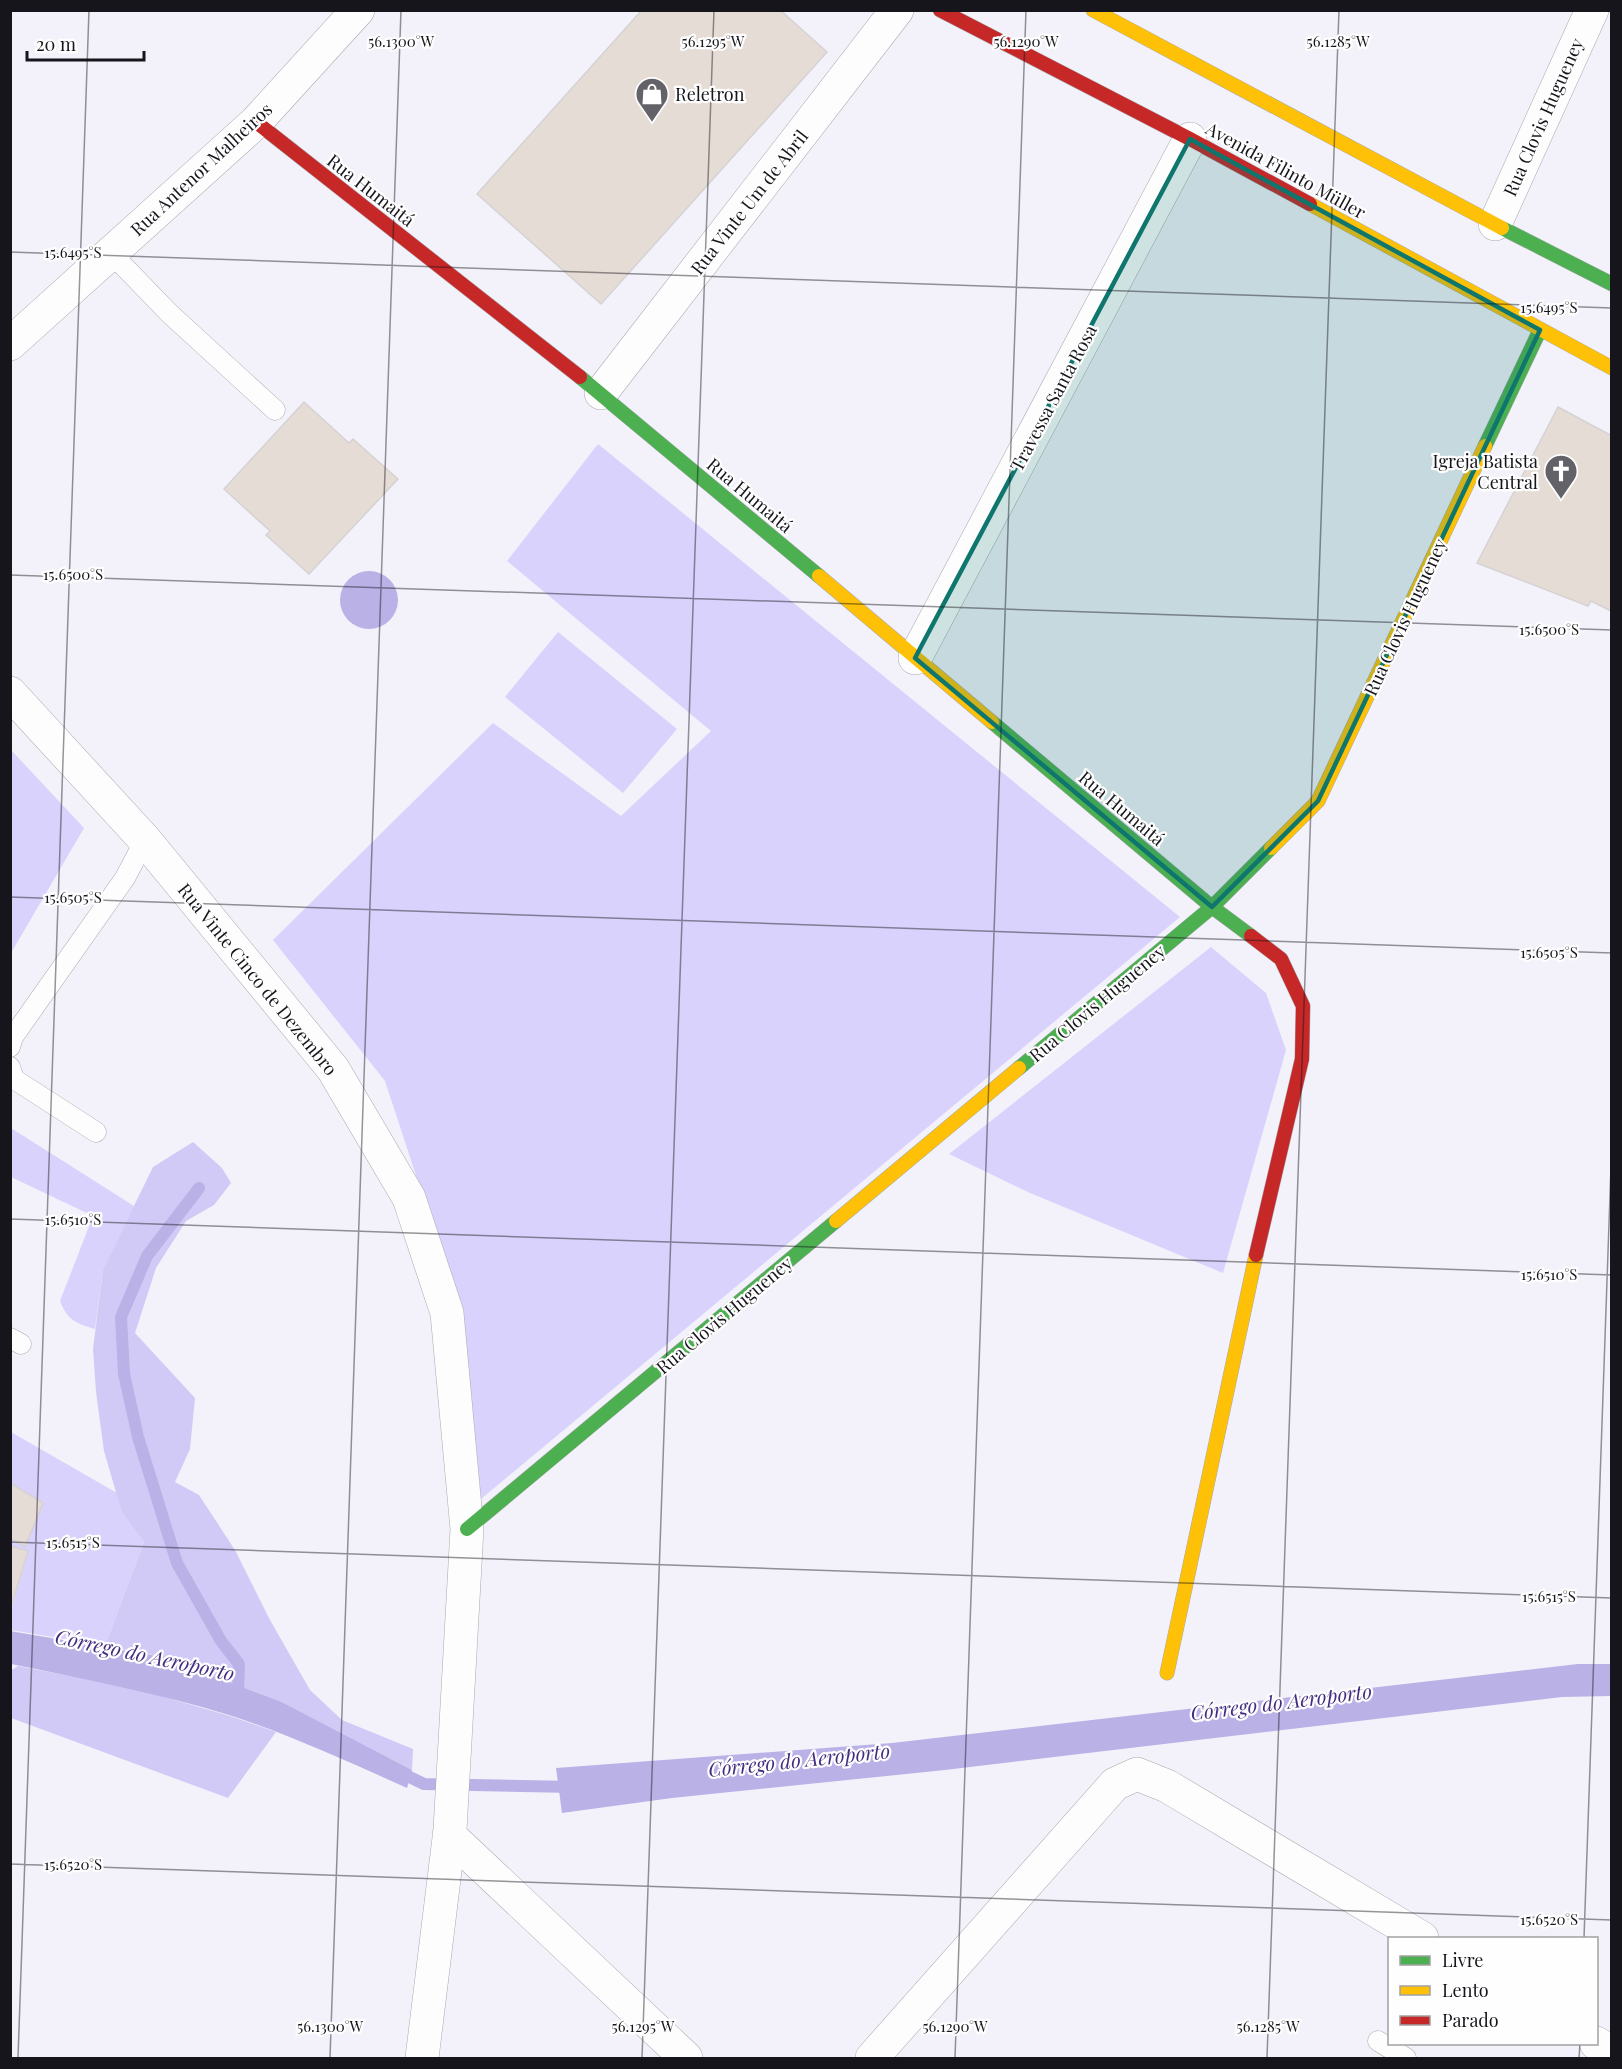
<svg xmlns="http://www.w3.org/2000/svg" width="1622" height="2069" font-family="'Playfair Display',serif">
<rect width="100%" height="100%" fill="#f3f2fa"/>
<path fill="#d9d2fc" d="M598 444 1180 917 481 1499 464 1322 385 1081 273 940 493 723 621 816 711 731 507 561Z
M558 632 677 729 623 793 505 697Z
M11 750 84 828 11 953Z
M1211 947 1266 993 1286 1050 1223 1273 1030 1193 949 1154Z
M11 1128 134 1206 103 1269 95 1329C76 1323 68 1321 60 1301L93 1216 11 1177Z
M11 1432 117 1493 122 1513 144 1542 105 1646 11 1630V1611L28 1552 11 1546 10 1538 42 1503 11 1483Z"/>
<path fill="#d1caf6" d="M193 1142 222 1168 231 1183 214 1205 186 1221 156 1268 135 1333 195 1398 190 1449 175 1482 199 1495 235 1550 270 1620 310 1690 342 1720 413 1749 412 1770 282 1702 163 1657 105 1646 144 1542 122 1513 104 1451 96 1392 93 1349 103 1269 153 1167Z
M18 1666 137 1689 230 1716 276 1732 228 1798 11 1718 10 1671Z"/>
<path fill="#bab1e7" d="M340 600a29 29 0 1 1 58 0a29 29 0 1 1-58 0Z
M10 1631 163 1657 282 1702 412 1770 407 1788C349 1762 290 1735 229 1715 157 1693 84 1679 11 1664Z
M1578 1664H1611V1696L1562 1697 945 1770 672 1798 562 1813 556 1768 892 1743Z"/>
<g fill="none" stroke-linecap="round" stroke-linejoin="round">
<path stroke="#bab1e7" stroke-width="12" d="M199 1188 147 1256 121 1317 124 1374 138 1437 177 1563 221 1641 239 1664 238 1693
M397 1771 424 1784 574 1787"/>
</g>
<path fill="#e6dcd6" stroke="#d5d2d3" stroke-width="1.5" d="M642 10H780L827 52 601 304 477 194Z
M304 402 349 443 353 439 398 479 309 574 266 535 270 531 224 489Z
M1558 407 1612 436 1611 611 1591 601 1588 606 1477 563Z
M10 1483 43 1503 25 1547 10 1538Z
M10 1546 28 1551 10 1611Z"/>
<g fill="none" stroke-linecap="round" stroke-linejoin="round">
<g stroke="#a9a9af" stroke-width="21">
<path id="lane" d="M111 253 169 313 275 410
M10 1047 13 1037 125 878 145 840
M10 1067 14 1079 96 1132
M10 1338 21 1344
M1378 2041 1406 2058"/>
</g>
<g stroke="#a9a9af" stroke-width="34">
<path id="street" d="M1495 224 1592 10
M10 344 256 122 358 10
M601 393 897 10
M915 658 1190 139
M10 693 145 840 333 1069 409 1198 447 1313 467 1529 450 1830 422 2058
M449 1835 686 2058
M1596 2043 1612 2052
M872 2058 1115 1784 1137 1774 1167 1786 1422 1938"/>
</g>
<g stroke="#a9a9af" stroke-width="15">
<path id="fast" d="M1502 228 1612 284
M580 377 819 576
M1485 446 1540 330
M992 722 1212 907 1251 936
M1019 1068 1212 907 1271 848
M467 1529 836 1221"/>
</g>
<g stroke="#a9a9af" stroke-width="15">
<path id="slow" d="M1093 10 1502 228
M1310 204 1612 368
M819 576 992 722
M1271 848 1318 801 1485 446
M836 1221 1019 1068
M1167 1673 1256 1255"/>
</g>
<g stroke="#a9a9af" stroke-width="15">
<path id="jam" d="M940 10 1190 139 1310 204
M256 122 580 377
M1251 936 1281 959 1303 1006 1302 1059 1256 1255"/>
</g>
<use href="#lane" stroke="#fdfdfe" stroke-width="20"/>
<use href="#street" stroke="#fdfdfe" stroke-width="33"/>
<use href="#fast" stroke="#4caf50" stroke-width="14"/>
<use href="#slow" stroke="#ffc107" stroke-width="14"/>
<use href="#jam" stroke="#c62828" stroke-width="14"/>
</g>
<path fill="#0f766e" fill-opacity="0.2" stroke="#0f766e" stroke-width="4.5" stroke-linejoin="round" d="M1190 139 1540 330 1318 801 1212 907 915 658Z"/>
<path fill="none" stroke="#16151b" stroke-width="1.5" stroke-opacity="0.45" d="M10 252 1612 308M10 575 1612 630M10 897 1612 953M10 1219 1612 1275M10 1542 1612 1598M10 1864 1612 1920M1584 1938 1612 1138M18 2058 89 10M330 2058 401 10M642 2058 714 10M955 2058 1026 10M1267 2058 1339 10M1579 2058 1580 2044"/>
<defs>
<g id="shop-pin" transform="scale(1.725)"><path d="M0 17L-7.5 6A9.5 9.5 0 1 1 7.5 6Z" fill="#636269" stroke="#fefefe"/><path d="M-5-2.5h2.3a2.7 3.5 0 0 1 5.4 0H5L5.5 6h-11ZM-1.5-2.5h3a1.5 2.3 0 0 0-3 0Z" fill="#fff"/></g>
<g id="church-pin" transform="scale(1.725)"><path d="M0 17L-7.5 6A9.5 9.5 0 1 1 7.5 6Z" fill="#636269" stroke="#fefefe"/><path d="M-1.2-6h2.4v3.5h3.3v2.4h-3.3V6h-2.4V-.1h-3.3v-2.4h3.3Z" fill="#fff"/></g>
</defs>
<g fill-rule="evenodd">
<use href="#shop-pin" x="652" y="94"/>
<use href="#church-pin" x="1561" y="471"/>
</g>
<g text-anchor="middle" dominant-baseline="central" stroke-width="4.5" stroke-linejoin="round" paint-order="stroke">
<g font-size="18" fill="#16151b" stroke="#fefefe" text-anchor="start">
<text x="675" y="94">Reletron</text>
<text x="1538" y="461" text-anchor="end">Igreja Batista<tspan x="1538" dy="21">Central</tspan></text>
</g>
<g font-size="18" fill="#16151b" stroke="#fefefe">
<text transform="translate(1543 117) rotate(-66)">Rua Clovis Hugueney</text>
<text transform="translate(201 169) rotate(-43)">Rua Antenor Malheiros</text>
<text transform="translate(1286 170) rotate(29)">Avenida Filinto Müller</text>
<text transform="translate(371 190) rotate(38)">Rua Humaitá</text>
<text transform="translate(749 202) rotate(-52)">Rua Vinte Um de Abril</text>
<text transform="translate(1053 398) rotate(-62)">Travessa Santa Rosa</text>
<text transform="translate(750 495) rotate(40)">Rua Humaitá</text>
<text transform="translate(1405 617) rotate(-65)">Rua Clovis Hugueney</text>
<text transform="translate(1122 808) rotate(40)">Rua Humaitá</text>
<text transform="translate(258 979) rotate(51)">Rua Vinte Cinco de Dezembro</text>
<text transform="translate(1097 1003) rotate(-40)">Rua Clovis Hugueney</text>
<text transform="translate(724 1315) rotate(-40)">Rua Clovis Hugueney</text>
</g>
<g font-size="20" font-style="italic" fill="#432b80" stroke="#fefefe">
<text transform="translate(145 1654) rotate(12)">Córrego do Aeroporto</text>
<text transform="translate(1281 1701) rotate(-7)">Córrego do Aeroporto</text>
<text transform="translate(799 1759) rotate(-6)">Córrego do Aeroporto</text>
</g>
</g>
<g font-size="15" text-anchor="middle" fill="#16151b" stroke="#fefefe" stroke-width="4.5" stroke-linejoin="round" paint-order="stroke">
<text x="401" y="47">56.1300°W</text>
<text x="713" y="47">56.1295°W</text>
<text x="1026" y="47">56.1290°W</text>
<text x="1338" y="47">56.1285°W</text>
<text x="73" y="258">15.6495°S</text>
<text x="1549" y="313">15.6495°S</text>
<text x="73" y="580">15.6500°S</text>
<text x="1549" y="635">15.6500°S</text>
<text x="73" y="903">15.6505°S</text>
<text x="1549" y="958">15.6505°S</text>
<text x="73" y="1225">15.6510°S</text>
<text x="1549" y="1280">15.6510°S</text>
<text x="73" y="1548">15.6515°S</text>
<text x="1549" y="1602">15.6515°S</text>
<text x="73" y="1870">15.6520°S</text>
<text x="1549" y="1925">15.6520°S</text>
<text x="330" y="2032">56.1300°W</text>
<text x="643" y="2032">56.1295°W</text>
<text x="955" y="2032">56.1290°W</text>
<text x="1268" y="2032">56.1285°W</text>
</g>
<rect width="1622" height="2069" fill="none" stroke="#16151b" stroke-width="24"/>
<rect x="1388" y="1937" width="210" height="108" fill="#fefefe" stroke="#a1a1a3" stroke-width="1.5"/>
<rect x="1400" y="1956" width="30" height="9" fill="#4caf50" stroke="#a1a1a3" stroke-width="1.5"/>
<text x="1442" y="1967" font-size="18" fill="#16151b">Livre</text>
<rect x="1400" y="1986" width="30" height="9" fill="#ffc107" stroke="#a1a1a3" stroke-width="1.5"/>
<text x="1442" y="1997" font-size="18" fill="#16151b">Lento</text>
<rect x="1400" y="2016" width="30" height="9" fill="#c62828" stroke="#a1a1a3" stroke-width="1.5"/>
<text x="1442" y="2027" font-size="18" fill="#16151b">Parado</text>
<path d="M27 51v9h117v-9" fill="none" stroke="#16151b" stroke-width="3"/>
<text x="36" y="51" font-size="18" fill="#16151b" stroke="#fefefe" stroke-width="4.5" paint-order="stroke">20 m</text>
</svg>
